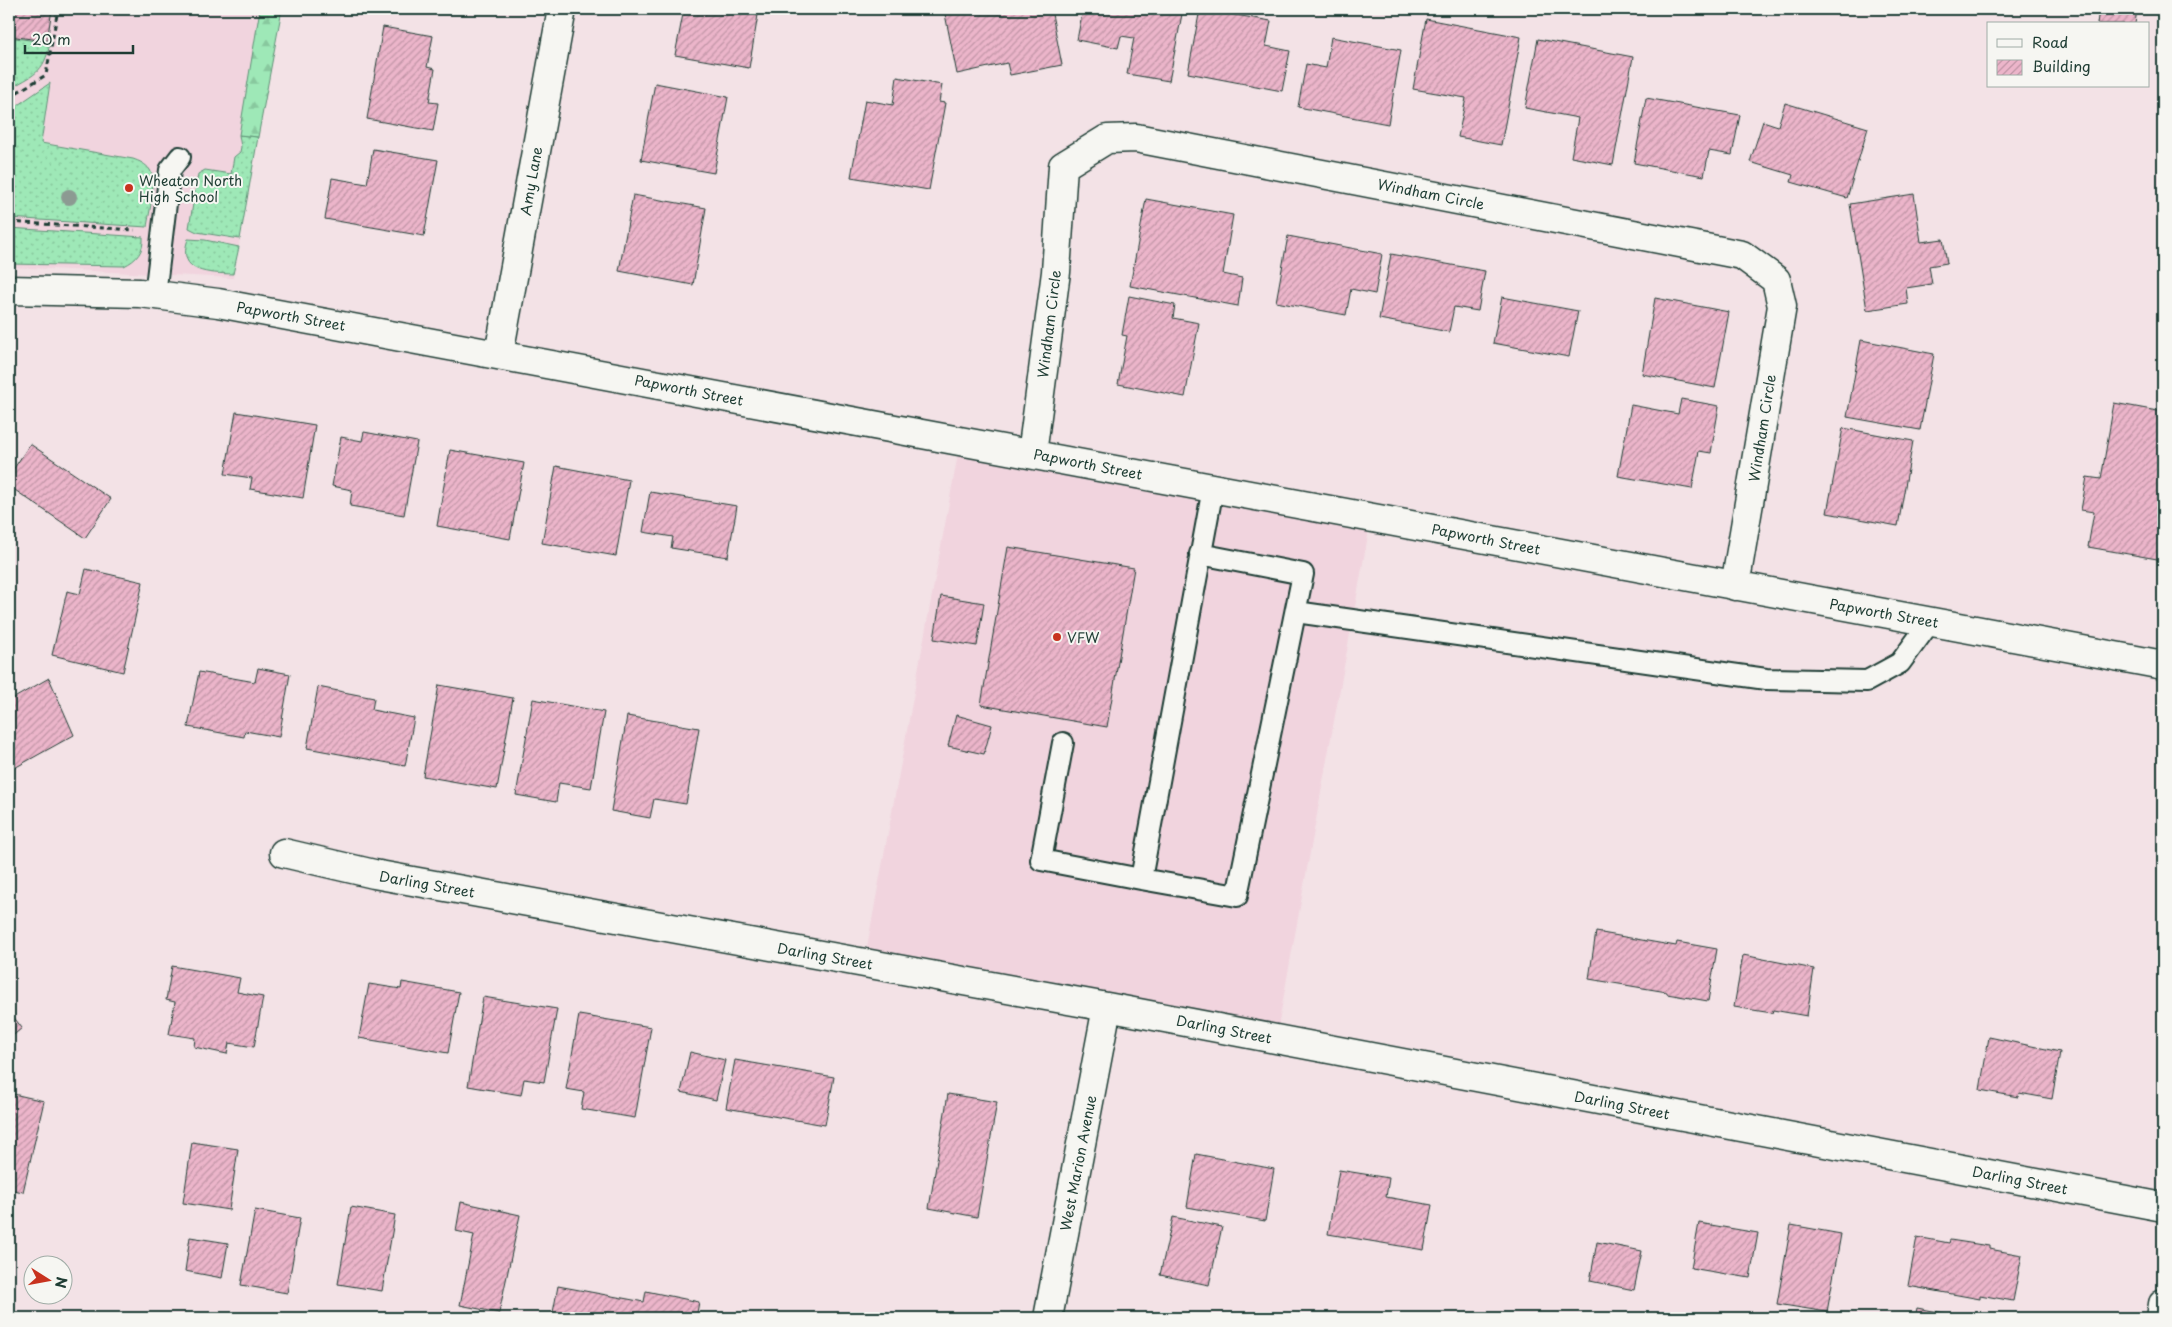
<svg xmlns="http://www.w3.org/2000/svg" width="2172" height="1327" font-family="'Playpen Sans',sans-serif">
<defs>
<pattern id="grass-dots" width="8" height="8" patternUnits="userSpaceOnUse" patternTransform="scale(1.25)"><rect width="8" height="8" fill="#9ee8b7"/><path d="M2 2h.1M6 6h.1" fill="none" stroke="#88c89e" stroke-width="1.8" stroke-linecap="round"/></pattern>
<pattern id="forest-firs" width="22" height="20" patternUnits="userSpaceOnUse" patternTransform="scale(1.25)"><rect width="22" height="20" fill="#9ee8b7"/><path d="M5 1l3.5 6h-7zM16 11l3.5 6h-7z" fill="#88c89e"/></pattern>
<pattern id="building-hatch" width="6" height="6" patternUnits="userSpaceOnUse" patternTransform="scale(1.25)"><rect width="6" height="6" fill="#ecb5ca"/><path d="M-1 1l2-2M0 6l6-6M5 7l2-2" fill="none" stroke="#bf94a5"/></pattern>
</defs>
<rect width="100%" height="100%" fill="#f3e2e6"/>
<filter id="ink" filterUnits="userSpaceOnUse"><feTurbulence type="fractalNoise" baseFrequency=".02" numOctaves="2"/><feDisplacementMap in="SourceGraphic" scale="10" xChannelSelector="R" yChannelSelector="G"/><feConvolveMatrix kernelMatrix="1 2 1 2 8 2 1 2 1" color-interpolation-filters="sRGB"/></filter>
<g filter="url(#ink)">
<path fill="#f1d4de" d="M9 9H282L233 278 9 267Z
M958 454 1369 530 1277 1033 865 958Z"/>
<path fill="url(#grass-dots)" stroke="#5e9276" d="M9 37 50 43C44 74 33 75 9 89Z
M50 83 41 143 133 159C139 161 146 164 150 170 157 182 149 213 147 227L9 218V111Z
M239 135 258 137 240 239 197 232 189 228 198 174 205 170 231 174 234 157 240 152 241 147Z
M9 228 143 237C144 251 137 260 124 266L9 264Z
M188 239 205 240 239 247 233 274C210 273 176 274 188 239Z"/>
<path fill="url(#forest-firs)" stroke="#5e9276" d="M260 9H282L258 137 239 135Z"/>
<path fill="url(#building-hatch)" stroke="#1f3d34" d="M9 9H52L47 41 9 36Z
M684 9H759L749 68 675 55Z
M944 9H1051L1062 65 1010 75 1007 63 957 74Z
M1083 9H1183L1169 81 1127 74 1134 38 1121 36 1118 48 1077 40Z
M1200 9 1271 21 1266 46 1290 51 1282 91 1188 73Z
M2099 9H2137L2135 24H2097Z
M1426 19 1521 37 1501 145 1458 137 1466 98 1413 89Z
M383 27 433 36 427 67 435 69 429 102 438 103 433 131 367 119Z
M1331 37 1401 50 1388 124 1298 107 1306 64 1326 68Z
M1538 39 1633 57 1613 165 1571 157 1578 118 1525 108Z
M897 77 942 85 939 102 945 103 929 190 851 177 865 100 893 105Z
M655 83 728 97 714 173 641 160Z
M1646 98 1740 115 1732 155 1709 151 1704 176 1634 163Z
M1785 103 1868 128 1847 198 1791 182 1793 175 1750 162 1763 121 1778 126Z
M373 149 438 160 424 236 325 219 332 178 367 184Z
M1914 194 1921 242 1943 239 1947 263 1929 266 1932 284 1906 288 1908 304 1867 310 1850 204Z
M633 195 706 208 693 285 619 271Z
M1146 199 1233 215 1223 274 1242 278 1238 306 1130 286Z
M1288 236 1382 254 1375 294 1351 289 1346 315 1276 302Z
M1391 254 1485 271 1478 311 1454 307 1449 332 1379 319Z
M1129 296 1175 305 1173 318 1199 323 1185 397 1118 384 1127 336 1122 335Z
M1502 297 1578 311 1569 357 1493 343Z
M1655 298 1729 312 1715 388 1642 374Z
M1861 340 1934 354 1920 430 1847 417Z
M1681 399 1719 406 1711 453 1699 451 1692 489 1618 476 1631 405 1678 414Z
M2114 403 2163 412 2161 452 2163 453V560L2088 547 2094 512 2081 510 2087 477 2101 479Z
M236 412 315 425 303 498 250 489 252 478 225 474Z
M1843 428 1913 441 1898 526 1827 513Z
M364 432 417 442 404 515 350 506 352 490 332 486 341 437 362 441Z
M30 444 111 499 85 538 9 486V476Z
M450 450 524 463 510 539 437 526Z
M556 466 629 480 616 556 542 543Z
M650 492 737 506 728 557 671 548 673 537 643 532Z
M1008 547 1134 568 1107 727 981 705Z
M86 569 143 582 123 672 52 655 67 591 80 594Z
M941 596 984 603 977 646 934 639Z
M258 668 290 674 279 737 245 731 244 737 188 727 199 672 255 682Z
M49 678 74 735 9 771V701Z
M439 685 513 698 497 789 423 776Z
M318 687 374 698 372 710 414 718 405 766 307 748Z
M533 699 604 712 591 788 559 783 556 802 516 795Z
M956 715 992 725 984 754 948 746Z
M627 716 699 728 686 804 654 799 650 818 611 811Z
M1596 932 1676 946 1677 942 1717 949 1708 1001 1667 994V992L1589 979Z
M1743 955 1814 969 1807 1016 1773 1010 1772 1013 1734 1007Z
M172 966 240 978 237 992 263 997 254 1047 229 1043 227 1054 194 1047 195 1038 169 1034 175 1002 166 1000Z
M402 982 459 992 448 1053 359 1038 369 984 401 989Z
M483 997 557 1009 544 1082 524 1079 521 1095 468 1086Z
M9 1011 22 1028 9 1039Z
M579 1015 651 1027 635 1118 581 1109 584 1092 566 1089Z
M1989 1037 2060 1052 2052 1099 2019 1093 2018 1097 1980 1090Z
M690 1052 725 1060 716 1100 681 1092Z
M735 1060 834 1077 825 1125 726 1108Z
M9 1093 44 1101 23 1192 9 1189Z
M948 1094 997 1102 977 1217 929 1208Z
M192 1142 238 1149 229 1210 183 1203Z
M1196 1154 1274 1169 1265 1221 1187 1207Z
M1339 1170 1389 1178 1386 1197 1432 1205 1424 1250 1328 1234Z
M461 1202 520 1215 499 1313 460 1305 474 1235 456 1231Z
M351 1207 395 1215 382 1291 338 1284Z
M255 1210 300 1218 287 1293 241 1285Z
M1173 1217 1222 1227 1209 1285 1160 1275Z
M1699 1223 1758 1233 1750 1278 1691 1268Z
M1791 1225 1841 1234 1827 1312 1777 1304Z
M190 1237 228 1243 222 1278 185 1271Z
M1917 1237 1949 1243 1950 1240 1989 1246V1249L2022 1255 2013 1301 1980 1295V1299L1908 1286Z
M1597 1242 1642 1251 1634 1290 1590 1281Z
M558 1286 644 1302 646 1291 699 1302 696 1318H552Z
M1917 1308 1971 1318H1915Z"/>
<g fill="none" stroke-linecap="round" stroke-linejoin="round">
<g stroke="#1f3d34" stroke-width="24">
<path id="lane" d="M155 295 170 170 180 157
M1296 612 1766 679 1867 681 1900 663 1930 622
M1063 743 1041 860 1141 879 1213 488
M1141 879 1237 896 1303 574 1200 554"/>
</g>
<g stroke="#1f3d34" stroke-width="31">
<path id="street" d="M9 290 140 293 218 303 2163 665
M499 354 562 9
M1032 454 1056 272 1063 166 1107 139 1136 138 1742 255 1776 280 1782 306 1735 586
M284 853 374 874 1107 1007 2163 1207
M1048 1318 1107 1007"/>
</g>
<g stroke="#1f3d34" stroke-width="31">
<path id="secondary" d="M2161 1318 2163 1304"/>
</g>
<path stroke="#1f3d34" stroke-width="3" stroke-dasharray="5 4" stroke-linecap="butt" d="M9 97 46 75 58 9
M9 222 135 230"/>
<use href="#lane" stroke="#f6f6f2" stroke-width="20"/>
<use href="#street" stroke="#f6f6f2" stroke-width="28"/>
<use href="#secondary" stroke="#f6f6f2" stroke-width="28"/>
</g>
<circle fill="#8c9a92" cx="69" cy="197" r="8"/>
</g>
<g fill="#c8321e" stroke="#f6f6f2" stroke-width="2">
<circle cx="129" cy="188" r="5"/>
<circle cx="1057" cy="637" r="5"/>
</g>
<g text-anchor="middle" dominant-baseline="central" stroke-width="4" stroke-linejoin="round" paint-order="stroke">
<g font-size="14" fill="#1f3d34" stroke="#f6f6f2" text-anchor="start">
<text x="139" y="180">Wheaton North<tspan x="139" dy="16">High School</tspan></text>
<text x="1067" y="637">VFW</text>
</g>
<g font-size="14" fill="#1f3d34" stroke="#f6f6f2">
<text transform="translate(531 181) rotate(-80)">Amy Lane</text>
<text transform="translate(1431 194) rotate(11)">Windham Circle</text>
<text transform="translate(291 316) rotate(10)">Papworth Street</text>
<text transform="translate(1049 324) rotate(-83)">Windham Circle</text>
<text transform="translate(689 390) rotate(11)">Papworth Street</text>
<text transform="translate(1762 428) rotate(-81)">Windham Circle</text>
<text transform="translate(1088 464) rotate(11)">Papworth Street</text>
<text transform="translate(1486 539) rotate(11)">Papworth Street</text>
<text transform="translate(1884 613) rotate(10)">Papworth Street</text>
<text transform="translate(427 884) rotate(10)">Darling Street</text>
<text transform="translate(825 956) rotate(10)">Darling Street</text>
<text transform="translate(1224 1029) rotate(11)">Darling Street</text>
<text transform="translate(1622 1105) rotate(11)">Darling Street</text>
<text transform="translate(1078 1163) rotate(-79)">West Marion Avenue</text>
<text transform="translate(2020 1180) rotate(11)">Darling Street</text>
</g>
</g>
<rect width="2172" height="1327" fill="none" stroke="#f6f6f2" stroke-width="30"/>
<rect x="15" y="15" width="2142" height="1297" fill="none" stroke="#1f3d34" stroke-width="2" filter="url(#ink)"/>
<rect x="1987" y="22" width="162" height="65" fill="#f6f6f2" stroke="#a0aca6"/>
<rect x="1997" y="39" width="25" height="8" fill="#f6f6f2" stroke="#a0aca6"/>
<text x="2032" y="48" font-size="15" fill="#1f3d34">Road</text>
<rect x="1997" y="60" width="25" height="15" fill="url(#building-hatch)" stroke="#a0aca6"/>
<text x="2032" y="72" font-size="15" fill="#1f3d34">Building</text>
<g transform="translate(48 1280) rotate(101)"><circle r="24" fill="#f6f6f2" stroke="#a0aca6"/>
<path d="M0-4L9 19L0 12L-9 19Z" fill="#c8321e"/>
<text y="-8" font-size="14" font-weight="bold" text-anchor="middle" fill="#1f3d34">N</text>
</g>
<path d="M25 45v8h108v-8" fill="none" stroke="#1f3d34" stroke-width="2.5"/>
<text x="32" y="45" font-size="15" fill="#1f3d34" stroke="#f6f6f2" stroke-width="4" paint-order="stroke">20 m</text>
</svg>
